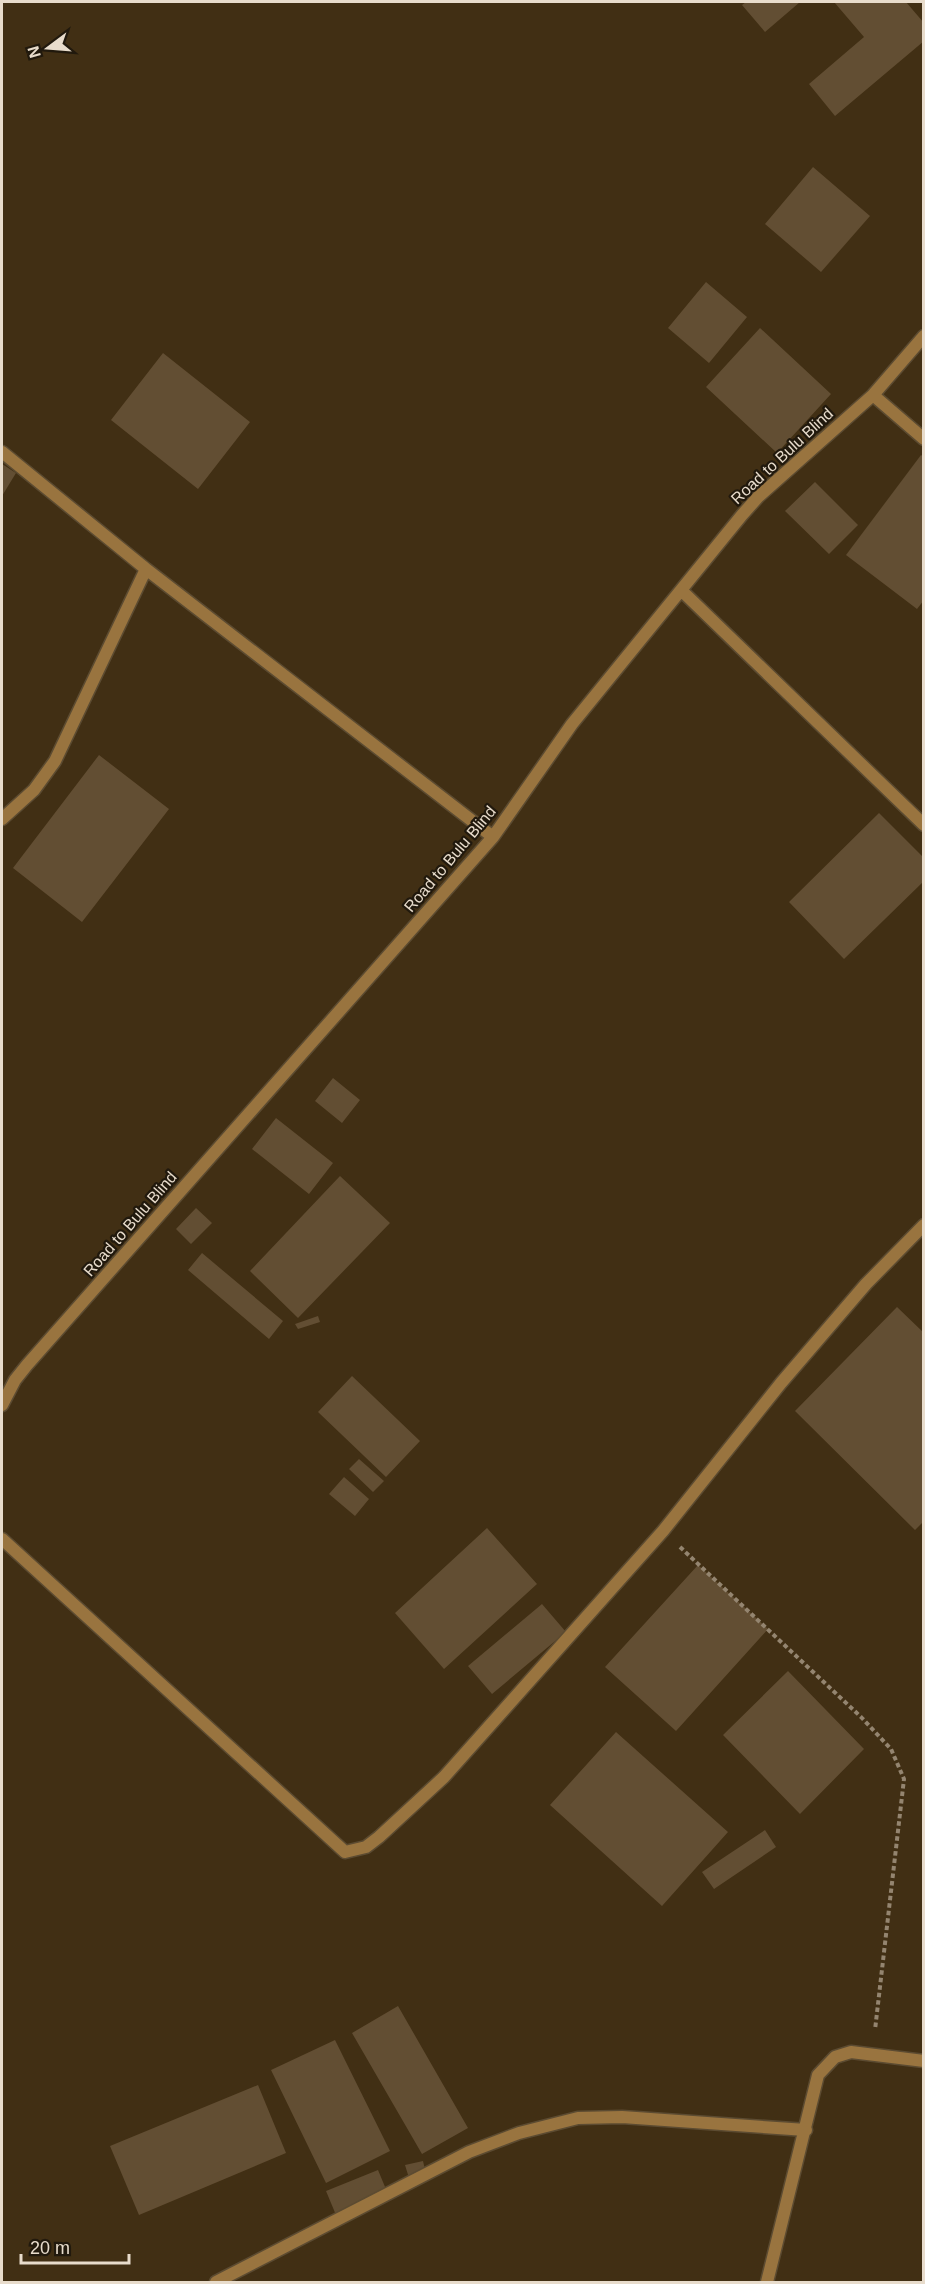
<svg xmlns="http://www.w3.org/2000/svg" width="925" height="2284" font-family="Arial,sans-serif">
<rect width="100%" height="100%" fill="#412f14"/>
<path fill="#624e33" d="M746 2H800L765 32 742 5Z
M834 2H906L924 23V41L835 116 809 84 864 37Z
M813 167 870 216 821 272 765 224Z
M706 282 747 317 709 363 668 328Z
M760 328 831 394 777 453 706 387Z
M163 353 250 422 198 489 111 420Z
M921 455 924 457V600L917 609 846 555Z
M2 464 16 473 2 496Z
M815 482 858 525 829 554 785 511Z
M99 755 169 809 82 922 13 868Z
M879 813 924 858V881L844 959 789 902Z
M333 1078 360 1100 342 1123 315 1101Z
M276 1118 333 1163 309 1194 252 1149Z
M340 1176 390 1223 298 1318 250 1271Z
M196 1208 212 1223 191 1244 176 1229Z
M202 1253 283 1321 269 1339 188 1270Z
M897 1307 924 1333V1521L915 1530 795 1411Z
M318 1316 320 1322 298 1329 295 1324Z
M352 1376 420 1441 386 1477 318 1412Z
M359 1459 384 1481 373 1492 349 1469Z
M344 1477 369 1499 355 1516 329 1494Z
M487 1528 537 1584 444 1669 395 1613Z
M698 1565 768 1629 676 1731 605 1667Z
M542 1604 566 1632 492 1694 468 1666Z
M788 1671 864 1749 800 1814 723 1735Z
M616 1732 728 1832 662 1906 550 1805Z
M765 1830 776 1847 714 1889 702 1872Z
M398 2006 468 2128 422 2154 352 2033Z
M335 2040 390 2151 326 2183 271 2070Z
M258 2085 286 2153 139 2215 110 2146Z
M423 2161 426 2174 409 2178 405 2165Z
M378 2170 388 2194 336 2215 326 2191Z"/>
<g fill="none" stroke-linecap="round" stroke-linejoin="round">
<g stroke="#5c4b31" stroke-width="15">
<path id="minor" d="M873 395 924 439
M2 452 146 569 493 837
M681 590 924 825
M2 819 34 790 55 761 146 569
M2 1405 15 1380 27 1365 493 837 572 724 742 515 758 497 873 395 924 336
M2 1539 345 1852 366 1847 379 1837 444 1777 663 1531 781 1383 866 1284 924 1225
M216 2282 469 2152 519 2133 578 2118 622 2117 806 2130
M767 2282 818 2075 835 2057 851 2052 924 2061"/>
</g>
<path stroke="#948570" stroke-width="4" stroke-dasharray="4.5 3" stroke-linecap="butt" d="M680 1547 861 1717 891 1749 904 1779 875 2030"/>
<use href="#minor" stroke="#99743f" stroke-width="12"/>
</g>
<g text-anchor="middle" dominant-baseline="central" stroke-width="4.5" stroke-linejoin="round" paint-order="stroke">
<g font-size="16" fill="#e8dccc" stroke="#21190d">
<text transform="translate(782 456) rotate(-43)">Road to Bulu Blind</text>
<text transform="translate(450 859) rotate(-50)">Road to Bulu Blind</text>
<text transform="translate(130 1224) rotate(-49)">Road to Bulu Blind</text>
</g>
</g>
<rect width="925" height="2284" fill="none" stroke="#e8dccc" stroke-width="6"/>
<g transform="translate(48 48) rotate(254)" stroke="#21190d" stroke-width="4.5" paint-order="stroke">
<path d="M0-4.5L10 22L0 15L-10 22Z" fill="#e8dccc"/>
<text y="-9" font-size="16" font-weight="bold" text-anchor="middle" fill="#e8dccc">N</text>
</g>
<path d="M21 2254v9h108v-9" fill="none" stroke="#e8dccc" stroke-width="3"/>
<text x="30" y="2254" font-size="18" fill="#e8dccc" stroke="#21190d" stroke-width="4.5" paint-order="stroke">20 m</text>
</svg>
